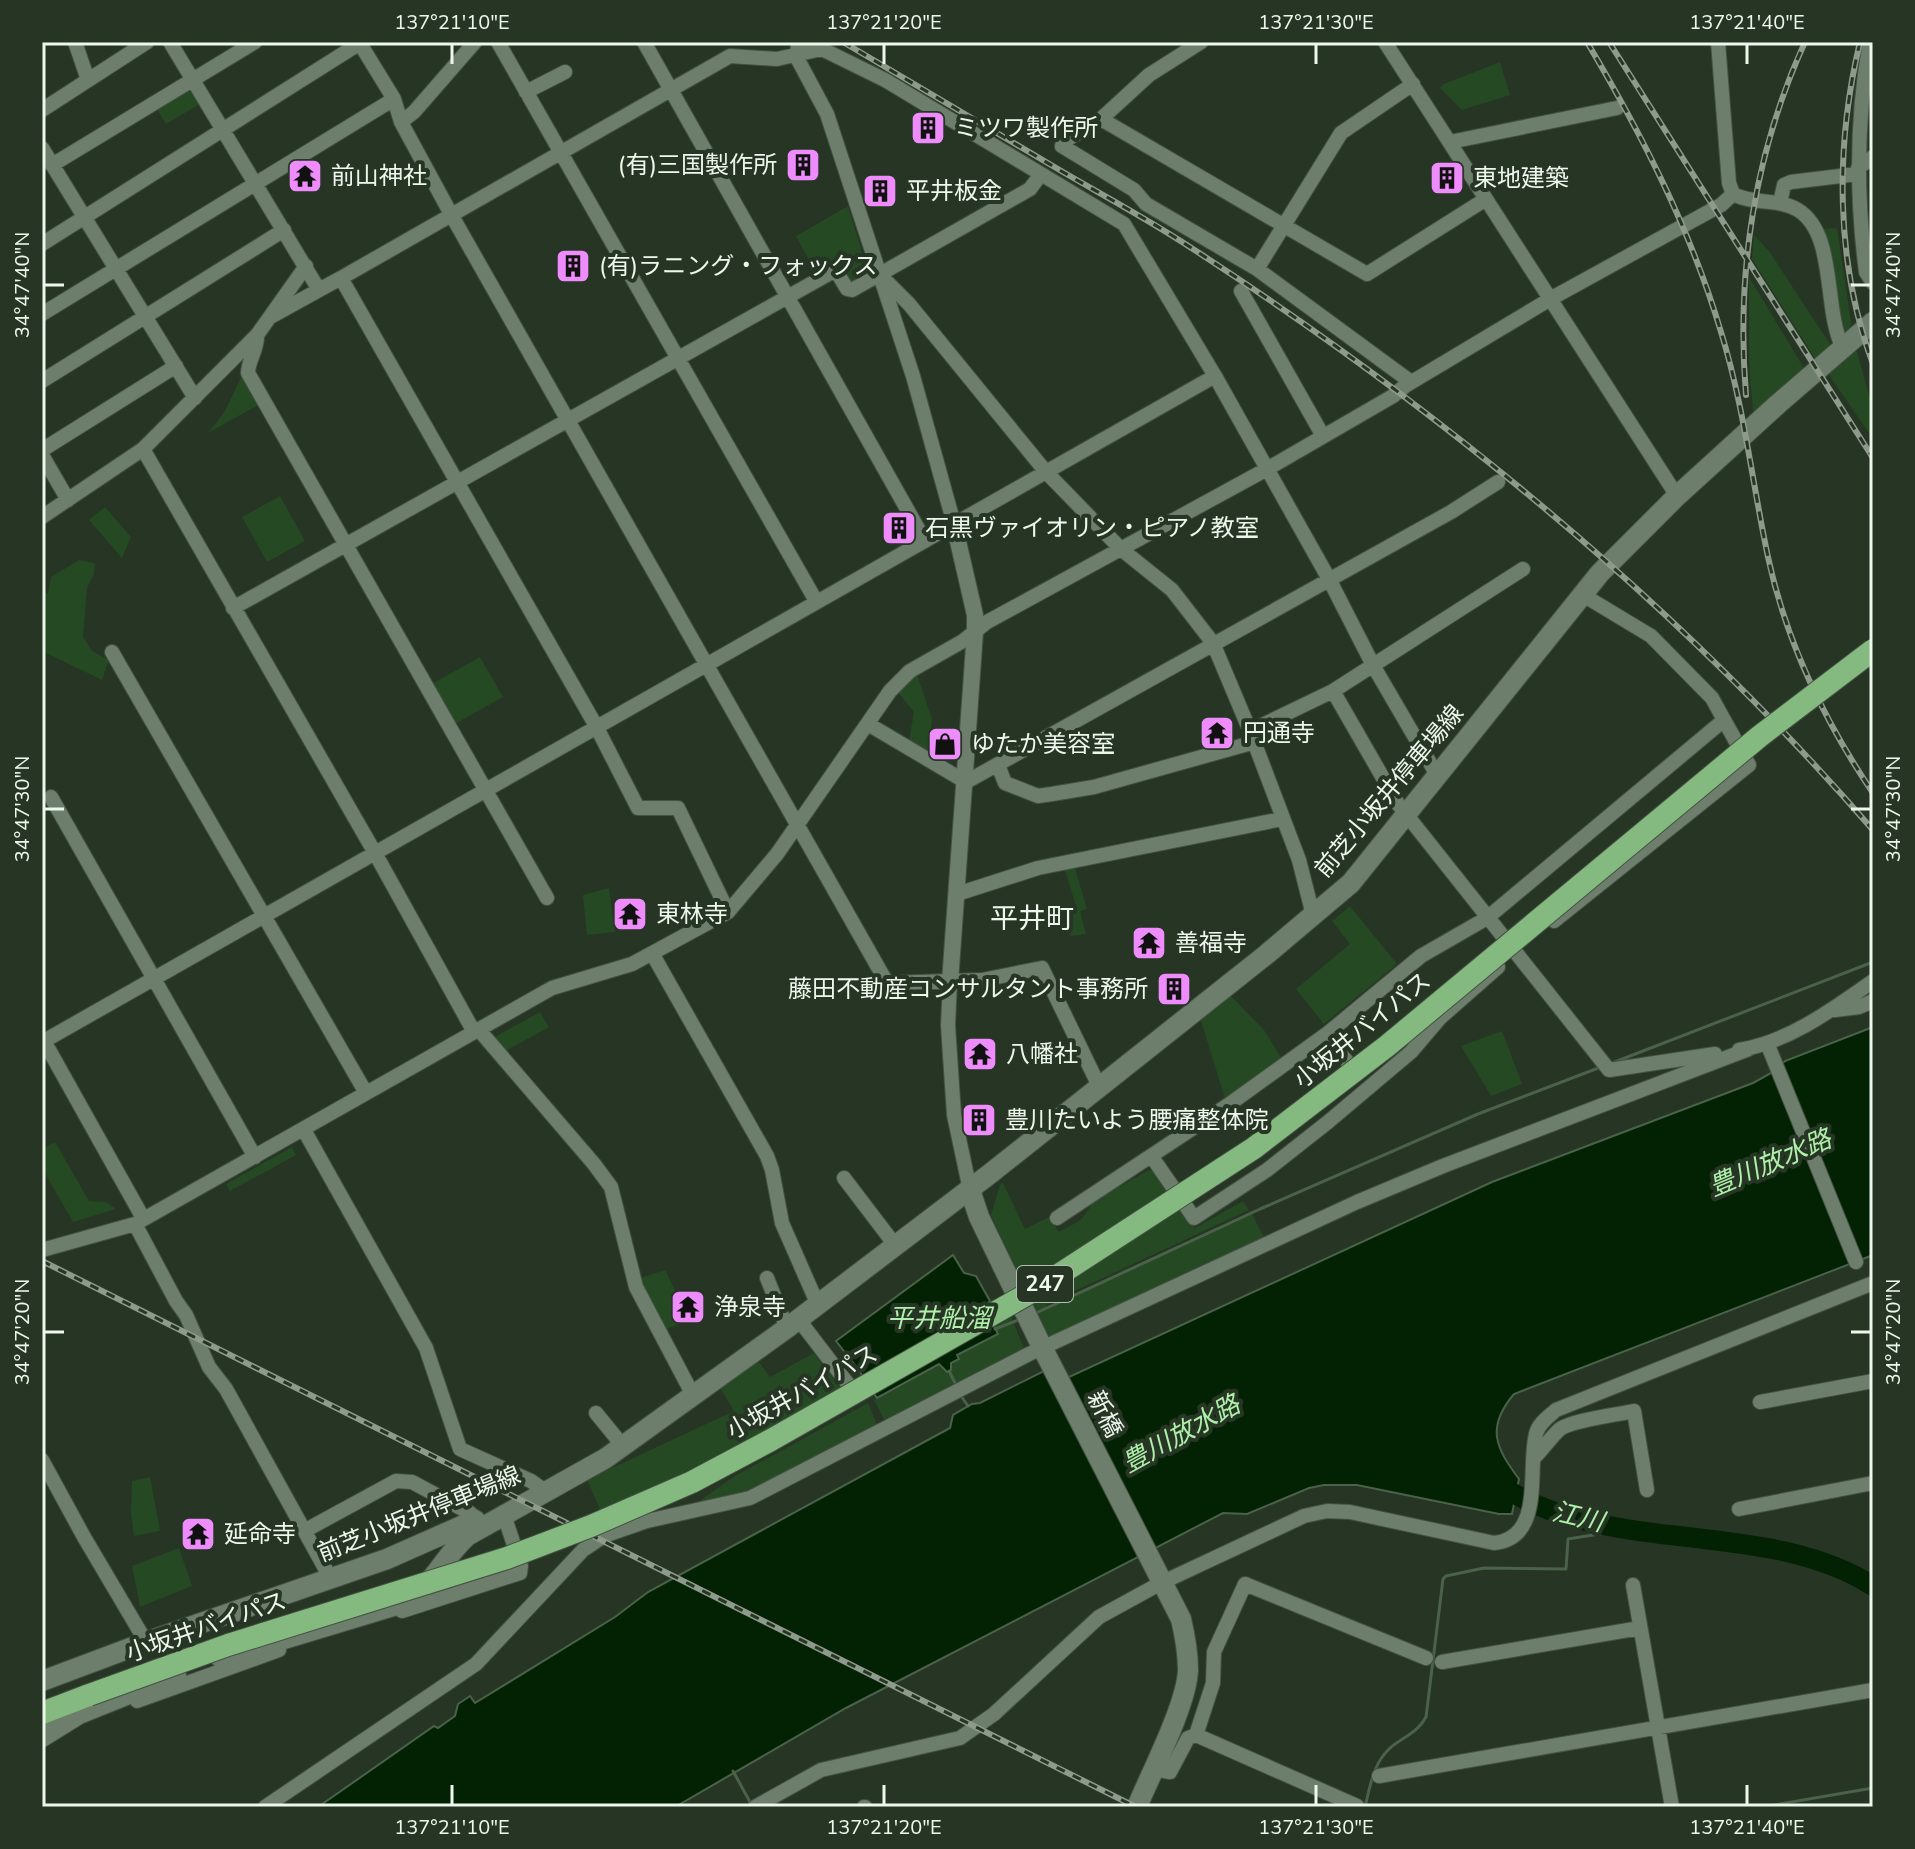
<svg xmlns="http://www.w3.org/2000/svg" width="1915" height="1849" font-family="'Nunito Sans','Noto Sans JP',sans-serif">
<rect width="100%" height="100%" fill="#263524"/>
<path fill="#254923" d="M1500 62 1510 95 1462 110 1440 88 1444 84Z
M185 89H191L200 104 166 124 155 106Z
M848 206 870 277 853 286 840 271 818 277 796 236Z
M1837 228 1851 322 1850 329 1844 333 1823 229Z
M1754 235 1769 251 1830 344 1828 350 1816 360 1752 259Z
M1749 277 1805 370 1757 413 1753 412 1749 363Z
M1855 345 1873 409V439L1825 369Z
M245 369 262 403 208 433 225 411Z
M280 496 305 541 267 562 242 517Z
M105 507 131 537 122 558 89 520Z
M79 560 95 563 94 574 87 588 83 637 92 651 109 660 102 680 42 651V592L48 594 51 577Z
M480 657 503 697 453 725 430 685Z
M916 671 932 719 929 757 909 741 914 712 897 691Z
M1074 865 1087 909 1080 911 1086 934 1070 936 1062 909 1076 906 1064 867Z
M609 888 615 932 587 935 583 895Z
M1350 906 1397 964 1324 1024 1296 989 1350 944 1332 921Z
M1227 992 1264 1030 1281 1057 1225 1099 1199 1014Z
M540 1012 549 1027 504 1052 493 1038Z
M1502 1031 1522 1084 1491 1096 1461 1046Z
M55 1142 89 1201 106 1202 116 1209 73 1222 42 1168V1149Z
M292 1147 296 1155 230 1191 226 1184Z
M1149 1170 1154 1172 1195 1228 1243 1201 1249 1210 1060 1298 1046 1305 1048 1308 1252 1214 1265 1239 1050 1339 1047 1338 991 1215 1000 1185 1003 1183 1025 1229 1049 1217 1059 1232 1081 1220 1094 1201Z
M665 1270 676 1292 671 1295 684 1322 664 1330 642 1288 640 1278Z
M1010 1314 1025 1351 885 1421 874 1400 939 1364 946 1372 951 1370C952 1351 982 1342 997 1334L993 1323Z
M814 1353 841 1389 730 1450 601 1512 586 1477 609 1464 612 1468 734 1411 719 1386 757 1359 770 1377Z
M868 1403 878 1427 751 1493 695 1504 735 1476Z
M150 1477 160 1531 134 1536 131 1514 132 1481Z
M179 1548 192 1586 140 1607 132 1566Z"/>
<path fill="#032203" stroke="#496249" stroke-width="2" d="M1873 1027V1255L1514 1394C1486 1427 1495 1447 1519 1479L1512 1514H1499L1357 1485H1324L1309 1488 1247 1514 1223 1513 846 1708 675 1807H318L434 1726 438 1728 455 1716 458 1704 470 1696 475 1703 615 1617 648 1592 950 1428 953 1415 972 1404 980 1403 1046 1370 1054 1384 1492 1182 1753 1083 1773 1072 1785 1061Z
M953 1255 964 1273 976 1276 990 1301 985 1306 998 1334 957 1355 959 1359 951 1363V1370L947 1372 939 1364 877 1398 858 1369 836 1341Z"/>
<g fill="none" stroke-linecap="round" stroke-linejoin="round">
<path stroke="#496249" stroke-width="3" d="M1612 1063 1873 962
M1036 1313 1260 1209 1478 1114 1601 1067
M995 1329 1021 1319
M949 1371 956 1385
M961 1396 968 1406
M733 1771 750 1802
M1365 1807C1370 1787 1373 1764 1389 1749 1402 1737 1417 1734 1426 1717L1443 1579 1446 1576 1484 1568 1566 1569 1568 1539 1630 1529
M1762 1807 1873 1788"/>
<path stroke="#032203" stroke-width="20" d="M1494 1481C1602 1559 1763 1516 1873 1586"/>
<g stroke="#445143" stroke-width="16">
<path id="minor" d="M75 42 88 80
M170 42 319 290 341 278 596 726 638 808H678L728 912
M359 42 394 99 401 122 452 216 887 983 982 980 1042 968 1099 1086
M498 42 816 601
M644 42 925 541
M799 42 796 56 827 114 913 376 954 524
M1201 42 1149 75 1101 119 1063 142 1062 146 1134 190 1146 204 1257 269 1411 382
M1385 42 1677 496
M1718 42 1729 183 1733 194C1754 205 1778 198 1798 210 1837 234 1823 310 1843 348
M1870 42C1856 119 1856 195 1866 272L1873 283
M526 92 565 72
M42 110 147 42
M1101 119 1367 274 1486 199
M401 122 414 112 475 42
M1450 142 1617 108
M42 148 195 398
M52 165 255 42
M1858 168 1873 157
M1780 203 1784 185 1791 182 1857 174
M42 244 360 43
M1257 269 1341 133 1413 84
M879 274 909 304 1046 472 1121 549 1172 590 1213 643 1250 731 1299 860 1313 915
M341 278 730 56 777 59 817 50H824L885 80 1124 224 1215 376 1329 579 1374 667 1437 775
M1241 291 1323 436
M42 314 394 99
M272 316 319 290
M257 335C258 349 248 360 248 373L547 898
M42 381 284 230
M143 449 375 853 474 1032
M42 450 176 366
M42 455 68 500
M42 517 143 449 257 335 306 266
M1583 595 1651 636 1712 698 1724 720
M233 608 832 272 838 274 847 289 852 290 1030 189 1041 174
M112 652 366 1093
M1333 691 1398 804 1609 1070 1715 1054
M868 724 966 782 1451 512 1498 482
M1250 731 1333 691 1523 569
M998 765 1005 783 1038 796 1052 794 1094 787 1255 742
M51 797 255 1157
M957 894 1038 868 1282 819
M653 955 767 1156 772 1170 782 1223 818 1305
M950 982 948 1025 954 1115 970 1190
M1835 1010 1859 1007 1873 1001
M479 1030 594 1164 611 1187 636 1287 694 1397
M1328 1033 1330 1039 1349 1064
M42 1038 44 1041 1215 376
M42 1042 44 1041 143 1218
M1767 1043 1856 1262
M1739 1050C1789 1042 1833 1009 1873 981
M304 1130 426 1348 460 1449 531 1481 545 1491
M1152 1157 1194 1218 1267 1170 1328 1122 1411 1052 1440 1018 1498 967
M844 1178 895 1245
M1057 1218 1231 1103 1328 1033 1421 956 1487 918 1724 720 1749 765 1554 921
M135 1224 176 1301 186 1315 209 1367 226 1389 331 1579
M42 1250 135 1224 552 988 632 964 728 912 777 854 890 691 910 671 963 641 987 622 1267 469 1393 396 1405 386 1552 298 1721 205 1733 194
M767 1278 787 1328
M799 1320 848 1384
M1760 1402 1873 1381
M596 1413 623 1446
M1534 1458C1543 1449 1551 1437 1560 1429 1573 1420 1616 1415 1634 1411L1647 1490
M42 1460 84 1537 146 1642
M1739 1509 1873 1483
M306 1530 396 1481 412 1482 470 1513 477 1519
M1633 1585 1672 1807
M402 1611 520 1573 521 1566 504 1515
M1442 1662 1640 1628
M137 1701 279 1650
M1196 1735 1213 1683 1214 1652 1245 1584 1426 1658
M1153 1769 1170 1772 1188 1738 1196 1735 1357 1806
M1379 1776 1873 1690
M265 1807 476 1664 583 1550 604 1536 647 1521 750 1498 1029 1354 1357 1202 1443 1166 1749 1049
M755 1807 821 1770 960 1738 994 1714 1099 1617 1161 1583 1304 1516 1327 1511 1350 1512 1494 1543C1545 1538 1527 1469 1536 1434 1538 1424 1548 1417 1556 1410L1873 1283
M864 1807H865"/>
</g>
<g stroke="#445143" stroke-width="18">
<path id="tertiary" d="M950 982 975 632V615L954 524"/>
</g>
<g stroke="#445143" stroke-width="22">
<path id="secondary" d="M970 1190 979 1217 1042 1347 1181 1619C1185 1636 1188 1652 1188 1670 1187 1704 1151 1773 1137 1807
M221 1658 410 1601C433 1583 445 1556 467 1536L606 1458 787 1328 991 1173 1267 954 1351 883 1600 573 1677 496 1778 404 1873 322
M42 1681 146 1642 387 1559 475 1520
M42 1737 79 1714 176 1675"/>
</g>
<g stroke="#445143" stroke-width="24">
<path id="trunk" d="M42 1713 89 1695"/>
</g>
<use href="#minor" stroke="#6d7f6c" stroke-width="14"/>
<use href="#tertiary" stroke="#6d7f6c" stroke-width="16"/>
<use href="#secondary" stroke="#6d7f6c" stroke-width="20"/>
<use href="#trunk" stroke="#84ba7f" stroke-width="22"/>
<g stroke="#8e9a8c" stroke-width="6">
<path id="rail" d="M843 42C916 85 990 129 1063 172 1106 197 1151 221 1193 249 1444 412 1676 603 1873 830
M1587 42C1642 135 1690 228 1721 332 1744 406 1752 482 1768 557 1786 641 1825 722 1873 793
M1609 42 1873 458
M1860 42C1835 146 1835 263 1873 364
M1746 395C1736 274 1754 153 1805 42
M42 1261 1136 1807"/>
</g>
<use href="#rail" stroke="#263524" stroke-width="3" stroke-dasharray="9" stroke-linecap="butt"/>
<g stroke="#445143" stroke-width="24" stroke-linecap="butt">
<path id="trunk-bridge" d="M89 1695 228 1645 507 1558 591 1526 692 1482 771 1440 1040 1287 1254 1148 1387 1046 1760 736 1873 650"/>
</g>
<use href="#trunk-bridge" stroke="#84ba7f" stroke-width="22"/>
</g>
<path fill="none" stroke="#edf7ec" stroke-width="3" d="M452 44V64M884 44V64M1316 44V64M1747 44V64M44 285H64M1851 285H1871M44 809H64M1851 809H1871M44 1332H64M1851 1332H1871M452 1785V1805M884 1785V1805M1316 1785V1805M1747 1785V1805"/>
<defs>
<g id="building-square" transform="scale(1.8)"><rect x="-9" y="-9" width="18" height="18" rx="4" fill="#ed8cfa" stroke="#263524"/><path d="M-4-6H4V6H1V3H-1V6H-4ZM-2.5-4.3h1.7v1.8h-1.7ZM.8-4.3h1.7v1.8H.8ZM-2.5-1h1.7V.8h-1.7ZM.8-1h1.7V.8H.8Z" fill="#111"/></g>
<g id="temple-square" transform="scale(1.8)"><rect x="-9" y="-9" width="18" height="18" rx="4" fill="#ed8cfa" stroke="#263524"/><path d="M0-6L5-2H3V0L6.5 2.5H4V6H1.5V3h-3V6H-4V2.5H-6.5L-3 0V-2H-5Z" fill="#111"/></g>
<g id="shop-square" transform="scale(1.8)"><rect x="-9" y="-9" width="18" height="18" rx="4" fill="#ed8cfa" stroke="#263524"/><path d="M-5-2.5h2.3a2.7 3.5 0 0 1 5.4 0H5L5.5 6h-11ZM-1.5-2.5h3a1.5 2.3 0 0 0-3 0Z" fill="#111"/></g>
</defs>
<g fill-rule="evenodd">
<use href="#building-square" x="928" y="128"/>
<use href="#building-square" x="803" y="165"/>
<use href="#temple-square" x="305" y="176"/>
<use href="#building-square" x="1447" y="178"/>
<use href="#building-square" x="880" y="191"/>
<use href="#building-square" x="573" y="266"/>
<use href="#building-square" x="899" y="528"/>
<use href="#temple-square" x="1217" y="733"/>
<use href="#shop-square" x="945" y="744"/>
<use href="#temple-square" x="630" y="914"/>
<use href="#temple-square" x="1149" y="943"/>
<use href="#building-square" x="1174" y="989"/>
<use href="#temple-square" x="980" y="1054"/>
<use href="#building-square" x="979" y="1120"/>
<use href="#temple-square" x="688" y="1307"/>
<use href="#temple-square" x="198" y="1534"/>
</g>
<g text-anchor="middle" dominant-baseline="central" stroke-width="8" stroke-linejoin="round" paint-order="stroke">
<rect fill="#263524" stroke="#b1bdb0" stroke-width="2" x="1017" y="1266" width="56" height="36" rx="6"/>
<g font-size="22" font-weight="bold" fill="#edf7ec">
<text x="1045" y="1284">247</text>
</g>
<g font-size="24" fill="#edf7ec" stroke="#263524" text-anchor="start">
<text x="954" y="128">ミツワ製作所</text>
<text x="777" y="165" text-anchor="end">(有)三国製作所</text>
<text x="331" y="176">前山神社</text>
<text x="1473" y="178">東地建築</text>
<text x="906" y="191">平井板金</text>
<text x="599" y="266">(有)ラニング・フォックス</text>
<text x="925" y="528">石黒ヴァイオリン・ピアノ教室</text>
<text x="1243" y="733">円通寺</text>
<text x="971" y="744">ゆたか美容室</text>
<text x="656" y="914">東林寺</text>
<text x="1175" y="943">善福寺</text>
<text x="1148" y="989" text-anchor="end">藤田不動産コンサルタント事務所</text>
<text x="1006" y="1054">八幡社</text>
<text x="1005" y="1120">豊川たいよう腰痛整体院</text>
<text x="714" y="1307">浄泉寺</text>
<text x="224" y="1534">延命寺</text>
</g>
<g font-size="24" fill="#edf7ec" stroke="#263524">
<text transform="translate(1389 791) rotate(-50)">前芝小坂井停車場線</text>
<text transform="translate(1362 1030) rotate(-39)">小坂井バイパス</text>
<text transform="translate(802 1392) rotate(-29)">小坂井バイパス</text>
<text transform="translate(1105 1414) rotate(63)">新橋</text>
<text transform="translate(419 1514) rotate(-22)">前芝小坂井停車場線</text>
<text transform="translate(206 1627) rotate(-19)">小坂井バイパス</text>
</g>
<g font-size="26" font-style="italic" fill="#aff0aa" stroke="#263524">
<text transform="translate(1770 1163) rotate(-23)">豊川放水路</text>
<text x="939" y="1318">平井船溜</text>
<text transform="translate(1181 1434) rotate(-29)">豊川放水路</text>
<text transform="translate(1578 1517) rotate(13)">江川</text>
</g>
<g font-size="28" fill="#edf7ec" stroke="#263524">
<text x="1032" y="919">平井町</text>
</g>
</g>
<rect width="1915" height="1849" fill="none" stroke="#263524" stroke-width="88"/>
<rect x="44" y="44" width="1827" height="1761" fill="none" stroke="#edf7ec" stroke-width="3"/>
<g font-size="20" text-anchor="middle" fill="#edf7ec">
<text x="452" y="29">137°21'10"E</text>
<text x="884" y="29">137°21'20"E</text>
<text x="1316" y="29">137°21'30"E</text>
<text x="1747" y="29">137°21'40"E</text>
<text transform="translate(22 285) rotate(-90)" y="7">34°47'40"N</text>
<text transform="translate(1893 285) rotate(-90)" y="7">34°47'40"N</text>
<text transform="translate(22 809) rotate(-90)" y="7">34°47'30"N</text>
<text transform="translate(1893 809) rotate(-90)" y="7">34°47'30"N</text>
<text transform="translate(22 1332) rotate(-90)" y="7">34°47'20"N</text>
<text transform="translate(1893 1332) rotate(-90)" y="7">34°47'20"N</text>
<text x="452" y="1834">137°21'10"E</text>
<text x="884" y="1834">137°21'20"E</text>
<text x="1316" y="1834">137°21'30"E</text>
<text x="1747" y="1834">137°21'40"E</text>
</g>
</svg>
